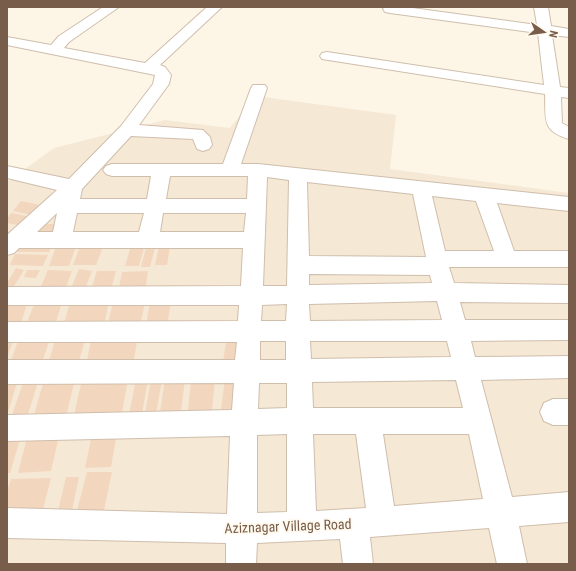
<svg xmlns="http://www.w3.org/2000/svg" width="576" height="571" font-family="'Roboto Condensed',sans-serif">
<rect width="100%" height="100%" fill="#fdf6e7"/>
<path fill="#f5e8d5" d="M256 96 396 115 390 169 569 193V564H7V182L54 148 165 120 230 128Z"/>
<path fill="#f3d6be" d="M21 201 40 205 32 215 13 211Z
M11 213 31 217 24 226 7 223V219Z
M42 224H60L55 237H37Z
M21 243 52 244 49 252H17Z
M132 243 145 244 139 266H125Z
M57 244H77L69 266H49Z
M81 244H104L96 265H73Z
M147 244H156L150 267H141Z
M159 246H170L167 265H155Z
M15 254 48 255 43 266 10 265Z
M16 268 24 270 11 291H7V283Z
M79 269 92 271 83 294 69 293Z
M27 270H40L36 278 24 277Z
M48 270 72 271 65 290 40 289Z
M97 271H116L110 293H90Z
M148 271 145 292 118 293 122 272Z
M28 301 21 323 7 324V302Z
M109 301 104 326 63 328 70 302Z
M35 302H62L55 325H26Z
M113 302H145L140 327 107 328Z
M150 302H171L167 326H146Z
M138 336 133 364 86 365 92 337Z
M227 336H242L239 363 223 362Z
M56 337H86L78 364H48Z
M7 338H14L7 357Z
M19 338H50L41 366H9Z
M39 379 26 420 10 421 24 380Z
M75 379 65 421 32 422 44 380Z
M128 379 121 418 73 419 82 380Z
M136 379H148L141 420H128Z
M165 379H185L180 419H159Z
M225 379H237L233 417H220Z
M18 380 7 415V381Z
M151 380H162L155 419H144Z
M191 381H215L211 420H187Z
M117 433 111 467 85 468 92 434Z
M7 436H21L10 473H7Z
M59 436 51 471 18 473 27 438Z
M87 472H112L103 515 76 514Z
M66 477H79L71 515H57Z
M51 478 43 509H7V491L11 479Z"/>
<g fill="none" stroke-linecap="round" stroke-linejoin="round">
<g stroke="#cfbeac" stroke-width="2">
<path id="minor" d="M103 7H119L69 42 64 48 145 63 207 7H222L160 65 165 67 171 75 169 84 139 125 203 130 210 137 212 145 209 149 203 151 197 149 193 139 131 136 82 189 80 199H147L151 176H112L106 174 103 170 106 166 112 164H223L251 88 253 85H265L267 88 241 164H258L569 197V211L497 203 514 251H569V267H449L454 283 569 285V303L460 302 465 320H569V340L471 341 475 357 569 356V378L481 380 512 497 569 492V522L519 526 527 564H497L489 528 370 537 373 564H343L340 539 257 543 256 564H226V543L7 538V508L227 514 230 436 7 441V415L232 410 234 383 7 384V360H235L237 342H7V322L238 321 239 305H7V287L241 286 243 248H19L14 253 7 255V235L57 190 7 178V166L69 179 121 126 153 84 155 75 7 45V37L51 45 59 36ZM170 176H248L247 199H166ZM267 177 289 180 287 286H263ZM307 182 413 194 426 257 309 256ZM432 196 476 201 494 251H445ZM57 213 53 232H37ZM77 213H144L139 232H73ZM163 213H246L244 232H160ZM309 274 430 275 432 283 309 285ZM437 301 442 320 310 321 309 304ZM287 304 286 321H261L262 305ZM260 341H286V360H260ZM310 341H447L451 357 311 359ZM456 380 463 408H313L312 382ZM259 383H287V408L258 409ZM287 434V512L257 513V435ZM313 434H356L366 508 316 511ZM383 434H469L483 499 394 506Z
M385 7H405L537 25 534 7H548L551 26 569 29V37L552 35 560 87 569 88V98L561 97 562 123 569 127V139C541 131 546 119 545 94L322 59 320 56 322 53 327 52 544 85 538 33 390 13 385 12 383 9Z
M553 399H569V425H553L544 421 540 412 544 403Z"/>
</g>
<use href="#minor" fill="#fff" fill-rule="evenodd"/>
</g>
<g text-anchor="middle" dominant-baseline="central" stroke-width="3.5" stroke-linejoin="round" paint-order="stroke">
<g font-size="14" fill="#785d4a" stroke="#fff9ee">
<text transform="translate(288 526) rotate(-2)">Aziznagar Village Road</text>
</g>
</g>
<rect width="576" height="571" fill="none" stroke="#785d4a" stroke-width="16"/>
<g transform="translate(544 32) rotate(103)" stroke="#fff9ee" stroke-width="3" paint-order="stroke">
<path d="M0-3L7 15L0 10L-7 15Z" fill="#785d4a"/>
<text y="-6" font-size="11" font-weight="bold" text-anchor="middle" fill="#785d4a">N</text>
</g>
</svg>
